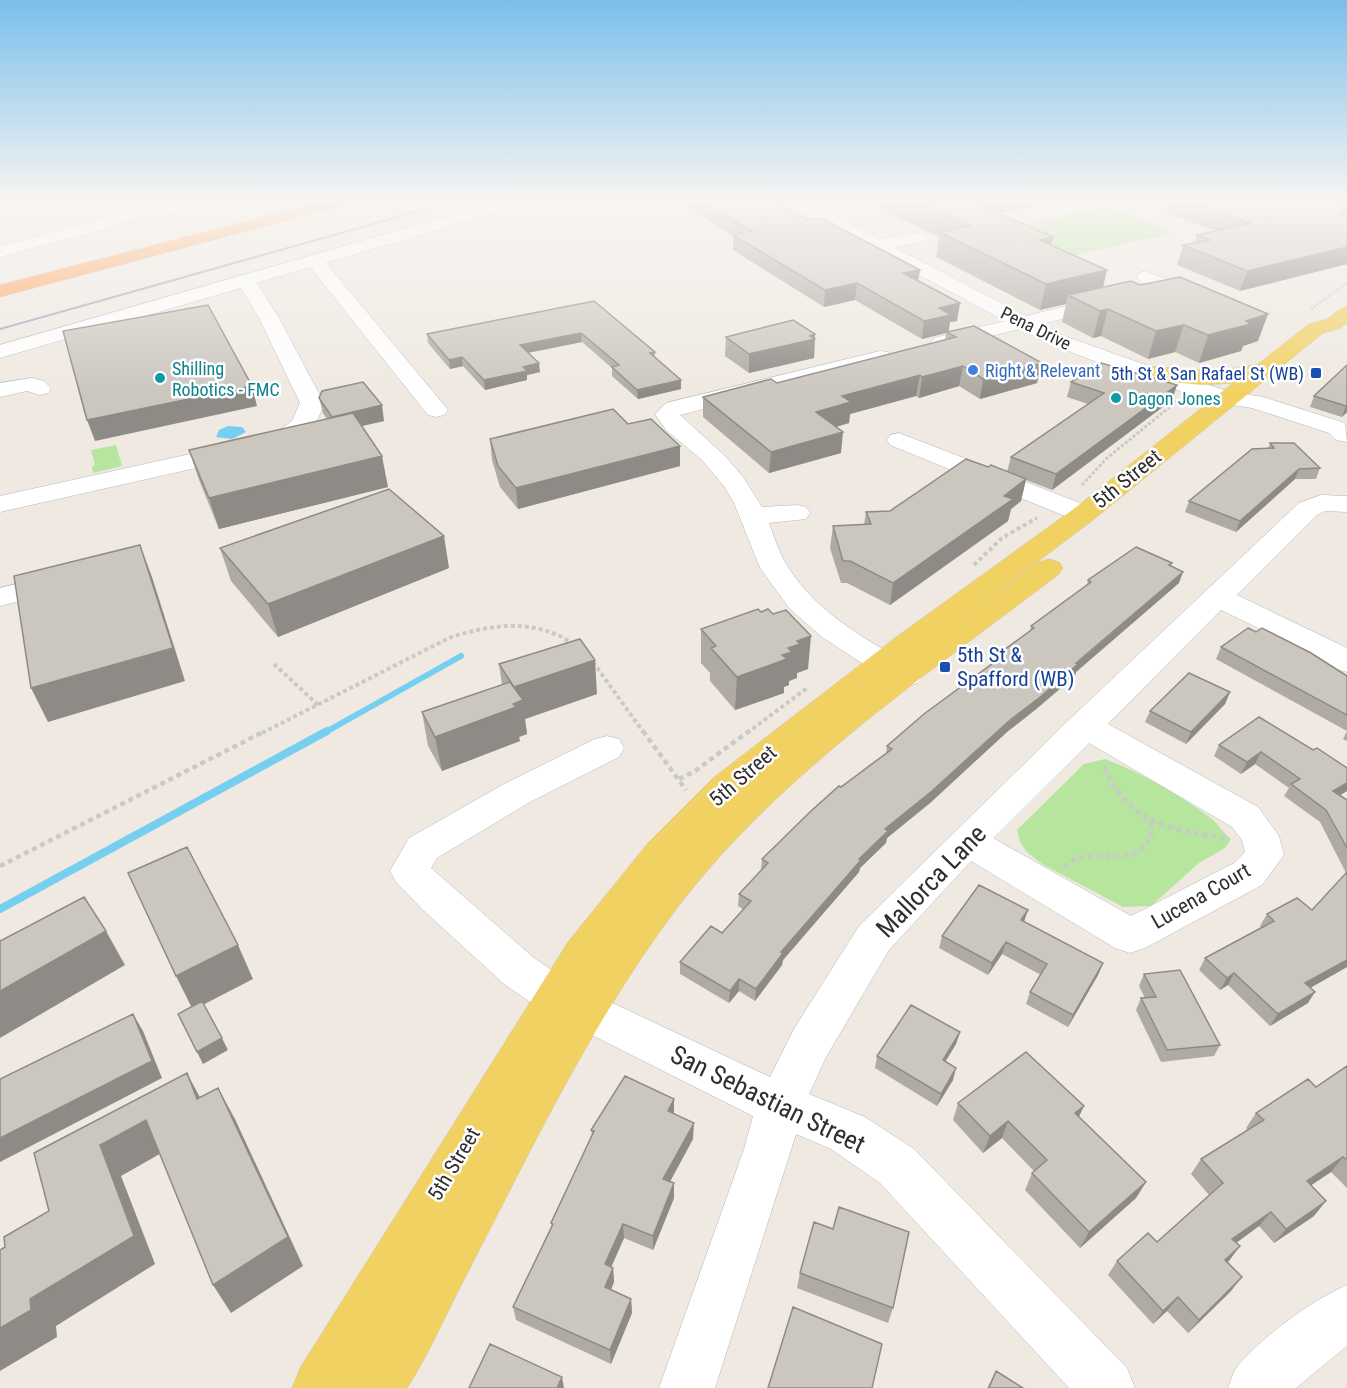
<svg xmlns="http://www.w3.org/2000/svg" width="1347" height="1388" font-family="'Roboto Condensed',sans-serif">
<rect width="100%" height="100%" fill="#efe9e1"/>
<path fill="#b6e59e" d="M1109 207 1174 233 1069 256 1005 228Z
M116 445 122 466 93 473 92 467 95 465 91 450Z
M1105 759C1142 773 1180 795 1212 819 1219 825 1223 833 1231 839L1225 848 1199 863 1151 906 1123 907 1042 864 1027 852 1020 842 1017 830 1084 764Z"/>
<path fill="#75cff0" d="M228 426 242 427 246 432 232 439 216 437 219 430Z"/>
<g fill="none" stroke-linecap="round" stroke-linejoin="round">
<path stroke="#75cff0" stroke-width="6" d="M324 733 461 656"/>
<path stroke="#75cff0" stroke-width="8" d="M0 909 327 731"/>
<g stroke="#b4b7c1" stroke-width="1">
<path id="minor" d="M152 200H175L173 203 186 200H213L211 203 158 217 152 216 150 212 102 230 0 257V246L90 222Z
M504 200H529L527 203 326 263 444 405 448 410 444 415 436 417 428 415 310 267 257 283 279 318 324 403C318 425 302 444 280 449L0 512V496L272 436 292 421 300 403 259 318 241 288 0 358V345Z
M783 200H803L879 239 919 233 925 234 928 238 925 242 894 247 1026 316 1107 296 1114 298 1117 302 1114 306 1042 324 1062 335 1154 368 1231 392 1263 397 1345 423 1347 442 1336 440 1329 433 1252 408 1220 403 1138 378 1048 343 1020 329 941 348 934 346 931 342 934 338 1005 321 785 203Z
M1044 200H1066L1077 207 1069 212 1046 203Z
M1146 271 1203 295 1206 299 1203 303H1189L1139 281 1137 277 1139 273Z
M880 351 888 352 891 357 888 362 680 415 726 457 743 477 762 507 797 505 806 507 810 513 806 519 769 523C775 539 780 556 790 570 820 616 872 643 918 669L923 676 918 683 907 686 896 683 877 673 822 637 790 609 760 568 734 503 724 486 702 460 666 430 655 414 666 403Z
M32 378 44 381 51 388 48 393 40 395 27 391 0 397V383Z
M899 433 1093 508 1097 514 1093 520 1084 522 1075 520 890 445 887 440 890 435Z
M1321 495 1347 496V512L1325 511 1317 515 1237 595 1347 648V672L1336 669 1310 653 1221 610 1108 724 1258 807 1279 836 1284 855 1262 885 1145 948 1130 953 1115 948 971 861 889 950 826 1057 809 1094 865 1117 914 1149 1127 1368 1135 1388H1069L880 1183 831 1149 796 1134 715 1388H659L744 1149 753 1116 542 1010 504 984 422 909 396 882 390 871 409 838 504 784 595 739 607 736 619 739 624 748 619 757 530 802 437 858 431 868 534 958 572 984 770 1077 794 1029 859 926 1072 717 1299 503ZM1089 743 1232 827 1242 840 1245 852 1234 863 1131 916 993 838Z
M45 577 55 580 60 586 55 592 0 606V588Z
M1347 1285V1346L1296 1388H1228C1231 1381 1233 1372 1237 1367 1260 1338 1314 1299 1347 1285Z"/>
</g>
<g stroke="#c9c9c9" stroke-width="1">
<path id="major" d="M1347 307V323L1341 328 1323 333 1093 520 955 624 1039 562 1049 559 1059 562 1063 568 1059 574C923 678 767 782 666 923 588 1030 530 1152 469 1270 448 1309 431 1351 407 1388H292L300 1368 568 942 648 843 713 778 899 635 1075 508 1233 383 1203 385 1146 380 1138 378 1135 373 1138 368 1146 366 1217 371 1258 364 1309 324 1327 319 1340 309Z"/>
</g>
<g stroke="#c9c9c9" stroke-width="1">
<path id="highway" d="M328 200H354L352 203 0 297V285Z"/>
</g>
<path stroke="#c9c9c9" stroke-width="2" stroke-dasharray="2 1.5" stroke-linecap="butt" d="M364 208 392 200
M1311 309 1347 283"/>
<path stroke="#c9c9c9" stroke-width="3" stroke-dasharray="3 2" stroke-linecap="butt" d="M1082 485 1106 459 1177 401"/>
<path stroke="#c9c9c9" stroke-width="4" stroke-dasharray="4 3" stroke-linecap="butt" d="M974 565 1002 538 1037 518
M593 662 644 733
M274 664 318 705
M262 733 451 637C494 624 536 618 575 645
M747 733 807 688"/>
<path stroke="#c9c9c9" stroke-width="4.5" stroke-dasharray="5 4" stroke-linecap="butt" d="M643 731 686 790
M1104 767C1130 824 1168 829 1225 838
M679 779 695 771 749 731
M0 866 265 731
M1064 867 1077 857 1128 855 1139 852 1151 838V820"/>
<use href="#minor" fill="#fff" fill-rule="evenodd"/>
<use href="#major" fill="#f2d163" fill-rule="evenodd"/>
<use href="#highway" fill="#ffa35c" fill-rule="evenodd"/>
<path stroke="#a3a6b8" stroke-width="2" d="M0 329 458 200"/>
</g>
<path fill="#afaba4" d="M675 200H771L808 220 920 270 918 281 957 321 950 322 949 331 1042 363 1037 383 980 399 959 386 919 398 916 396 850 414 849 423 836 427 841 453 769 473 703 417V397L777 383 945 340 946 333 922 339 855 300 824 307 733 250V236Z
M863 200H1045L1044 204 998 213 1053 237 1051 245 1103 287 1258 341 1243 346 1241 351 1199 363 1175 352 1148 359 1101 336 1093 338 1062 322 1066 304 1040 310 936 257 939 237Z
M1171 200H1347V264L1240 291 1177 265 1183 245 1195 243 1197 235 1215 231 1167 213Z
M594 301 655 352V357L681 380V389L638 399 612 376V368L582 342 528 353 540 372 527 375V380L485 390 463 366 450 369 428 343 427 334Z
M726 337 815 338 814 358 749 373 725 356Z
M1347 365V413L1342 417 1310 407 1314 396Z
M1071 382 1177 385 1172 400 1052 490 1026 480 1021 501 1011 509 1008 521 890 605 847 583H841L830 548 833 526 864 525 866 512 890 511 988 467 1007 472 1011 457 1088 404 1067 397Z
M319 398 384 421 362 426 388 487 219 529 199 480 189 450 327 419 323 413Z
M628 424 680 446V466L518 509 500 487 492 460 490 439Z
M1270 443 1320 468 1316 479H1295L1236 532 1185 512 1189 501 1268 449Z
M220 548 449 568 278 637 231 581Z
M1172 563 1171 566 1179 583 1076 672 1075 676 1035 710 1007 732 930 803 887 838 886 843 860 868 859 872 783 960 782 965 755 1001 739 991 729 1003 680 974V962L722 933 744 910 738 906 739 894 761 870 762 859 841 787 886 753 887 746 992 664 993 658 1030 631 1031 626 1087 585 1088 580Z
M701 629 808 669 797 673V678L789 681V685L784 687V693L735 710 710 681V673L701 663Z
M1221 647 1347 676V731L1216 659Z
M499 664 597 694 525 719 527 734 519 737 520 741 442 771 428 746 422 712 502 685Z
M1230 692 1225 704 1186 744 1145 722 1150 711Z
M1259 717 1347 791 1340 795 1347 800V967L1311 987 1308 1003 1270 1026 1228 985 1220 990 1199 970 1205 958 1261 927 1260 926 1267 914 1312 910 1346 873 1320 822 1284 796 1289 788 1255 764 1241 774 1214 756 1219 745Z
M1347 731V741L1343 739Z
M1024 922 1103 963 1098 975 1068 1027 1026 1004 1030 992 1041 975 1002 954 988 975 939 948 942 936Z
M1144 974 1220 1045 1214 1056 1161 1062 1136 1010 1141 998H1145L1139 986Z
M960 1032 956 1044 945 1062 953 1080 937 1106 875 1068 877 1056Z
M1347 1066V1188L1331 1172 1311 1185 1314 1216 1274 1243 1259 1226 1236 1243 1240 1246 1227 1262 1231 1291 1188 1333 1167 1311 1153 1324 1108 1275 1117 1261 1157 1242 1209 1195 1191 1174 1201 1159 1248 1130 1246 1128 1256 1113 1316 1087Z
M958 1103 1084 1106 1078 1117 1146 1182 1136 1198 1080 1248 1025 1190 1032 1173 1034 1171 1002 1138 983 1153 953 1120Z
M674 1114 693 1139 670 1182 674 1183V1198L653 1250 624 1238 611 1267 613 1268 614 1282 611 1290 631 1299 632 1313 611 1364 516 1320 513 1307 552 1227 551 1223 592 1135 591 1130Z
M800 1273 893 1308 888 1323 797 1288Z
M996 1371 1023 1388H987Z"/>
<path fill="#8e8b86" d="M963 200H1045L1044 204 959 220Z
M1347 208V214L1343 225 1340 213Z
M1053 237 1048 261 1039 240Z
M1347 242V264L1240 291 1247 271Z
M920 270 917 287 903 273Z
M1107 270 1101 296 1068 295 1066 304 1040 310 1046 284Z
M857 283 855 300 824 307 825 290Z
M960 303 957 321 950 322 948 333 947 332 946 333 922 339 924 321 939 308Z
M1108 309 1101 336 1093 338 1100 311Z
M1268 314 1258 341 1243 346 1241 351 1199 363 1208 335 1246 321Z
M1184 325 1175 352 1148 359 1156 331Z
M581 333 582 342 521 354 520 345Z
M815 334 814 358 749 373V354Z
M462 357 463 366 450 369 449 360Z
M539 363 540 372 527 375V380L485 390 484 380 523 367Z
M1042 363 1037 383 980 399 983 379Z
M963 366 959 386 919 398 922 377Z
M920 375 916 396 850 414 849 423 814 433 816 412 842 396Z
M681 380V389L638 399 637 390Z
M1177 385 1172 400 1052 490 1056 474Z
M252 386 257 406 95 441 87 420Z
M382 405 384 421 335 432 332 417Z
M1346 406H1347V411L1342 417Z
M843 432 841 453 769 473 771 452Z
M680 446V466L518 509 516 488Z
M382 456 388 487 219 529 209 498Z
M1299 469 1295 479 1236 532 1240 521Z
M1026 479 1021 501 1011 509 1008 521 890 605 893 583Z
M444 536 449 568 278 637 268 604Z
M140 545 152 577 185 681 48 722 31 688Z
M1183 572 1179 583 1076 672 1075 676 1035 710 1007 732 930 803 887 838 886 843 860 868 859 872 783 960 782 965 755 1001 756 989 781 952 885 829Z
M811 636 808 669 797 673V678L789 681V685L784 687V693L735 710 737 677 782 655 797 641Z
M595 660 597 694 525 719 527 734 519 737 520 741 442 771 435 737 514 687Z
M1230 692 1225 704 1186 744 1191 732Z
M1261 752 1255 764 1241 774 1247 762Z
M1347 783V791L1327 803 1333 791Z
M1028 910 1024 922 1021 920Z
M106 931 125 965 0 1038V991Z
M1006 942 1002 954 988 975 992 963Z
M238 945 253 979 193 1010 176 976Z
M1347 960V967L1298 995 1305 983Z
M1103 963 1098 975 1068 1027 1073 1015Z
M1234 973 1228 985 1220 990 1227 978Z
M739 979V991L729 1003 730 991Z
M1315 992 1308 1003 1270 1026 1278 1014Z
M133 1014 143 1031 162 1078 0 1162V1138Z
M960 1032 956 1044 939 1072 943 1060Z
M222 1038 228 1050 203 1064 197 1052Z
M956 1068 953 1080 937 1106 941 1094Z
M187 1073 204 1105 197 1099Z
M218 1088 235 1119 303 1266 231 1313 213 1285Z
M674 1099V1115L668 1111Z
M1084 1106 1076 1123 1075 1113Z
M146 1120 165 1151 121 1176 155 1264 56 1326 57 1337 0 1371V1328L100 1145Z
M1008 1121 1002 1138 983 1153 990 1136Z
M694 1123 693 1139 663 1194V1179Z
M1343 1157 1331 1172 1295 1196 1307 1181Z
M1146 1182 1136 1198 1080 1248 1089 1232Z
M674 1183V1198L653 1250V1236Z
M1326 1201 1314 1216 1274 1243 1286 1229Z
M1271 1212 1259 1226 1221 1254 1232 1239Z
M623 1224 624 1238 606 1279 605 1264Z
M1240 1246 1229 1261 1214 1274 1225 1260Z
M613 1268 614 1282 606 1301 605 1287Z
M1242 1277 1231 1291 1188 1333 1199 1320Z
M1178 1297 1167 1311 1153 1324 1163 1311Z
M631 1299 632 1313 611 1364 610 1350Z
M562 1377 564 1388H557Z"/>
<path fill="#cbc7bf" stroke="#8e8b86" stroke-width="1.5" d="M700 200H771L808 220 821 218 920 270 903 273 960 303 939 308 951 315 924 321 857 283 825 290 733 235 752 231Z
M914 200H969L1053 237 1039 240 1107 270 1046 284 939 232 970 226Z
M1186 200H1329L1347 206V208L1340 213 1347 216V247L1247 271 1183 245 1210 240 1197 235 1250 223Z
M1180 277 1268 314 1246 321 1251 324 1208 335 1184 325 1156 331 1108 309 1100 311 1068 295 1131 281 1140 285Z
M594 301 655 352 650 353 681 380 637 390 612 367 619 365 581 333 520 345 539 363 523 367 527 371 484 380 462 357 449 360 427 334Z
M208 305 252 386 87 420 63 331Z
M793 320 815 334 810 336 815 339 749 354 726 337Z
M974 326 1042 363 983 379 963 366 922 377 920 375 842 396 851 402 816 412 843 432 771 452 703 397 771 379 777 383 956 337 947 332Z
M1101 363 1177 385 1056 474 1011 457 1104 393 1071 382Z
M1347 365V406H1346L1314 396Z
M363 382 382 405 332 417 319 398 322 391Z
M613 409 628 424 651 419 680 446 516 488 498 466 490 439Z
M353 413 382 456 209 498 189 450Z
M1270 443H1294L1320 468 1299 469 1240 521 1189 501 1252 449 1274 448Z
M966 459 988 467 991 465 1026 479 1004 496 1013 499 893 583 850 561H843L833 526 871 524 866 512 890 511Z
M389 489 444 536 268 604 220 548Z
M140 545 173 648 31 688 14 576Z
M1136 547 1172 563 1169 565 1183 572 1076 663 1078 664 1039 698 1010 720 932 791 885 829 888 831 859 859 861 860 781 952 783 953 756 989 739 979 730 991 680 962 711 926 722 933 751 901 739 894 768 863 762 859 811 811 839 786 841 787 892 749 887 746 924 714 997 660 993 658 1034 628 1031 626 1091 582 1088 580Z
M758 609 761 612 768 609 773 614 786 610 811 636 797 641 800 644 788 648 792 652 782 655 787 659 737 677 711 648 716 646 701 629Z
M1248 628 1256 632 1262 628 1311 653 1347 676V715L1221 647Z
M580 639 595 660 514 687 499 664Z
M1189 673 1230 692 1191 732 1150 711Z
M510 682 523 700 513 704 516 707 435 737 422 712Z
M1259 717 1313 750 1317 748 1347 768V783L1333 791 1347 800V848L1326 810 1291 784 1300 779 1261 752 1247 762 1219 745Z
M187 847 238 945 176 976 128 873Z
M1347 872V960L1305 983 1315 992 1278 1014 1234 973 1227 978 1205 958 1274 921 1267 914 1297 898 1312 910Z
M979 885 1028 910 1021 920 1103 963 1073 1015 1030 992 1047 964 1006 942 992 963 942 936Z
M84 897 106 931 0 991V941Z
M1180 970 1220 1045 1167 1050 1141 998 1156 997 1144 974Z
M202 1001 222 1038 197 1052 178 1014Z
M911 1005 960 1032 943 1060 956 1068 941 1094 877 1056Z
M133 1014 152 1061 0 1138V1079Z
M1026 1052 1084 1106 1075 1113 1146 1182 1089 1232 1032 1173 1047 1160 1008 1121 990 1136 958 1103Z
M1347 1066V1160L1343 1157 1307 1181 1326 1201 1286 1229 1271 1212 1232 1239 1240 1246 1225 1260 1242 1277 1199 1320 1178 1297 1163 1311 1117 1261 1148 1233 1157 1242 1223 1183 1201 1159 1264 1120 1256 1113 1308 1079 1316 1087Z
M187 1073 197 1099 218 1088 288 1237 213 1285 146 1120 100 1145 134 1236 30 1299 31 1310 0 1328V1250L5 1247 4 1237 49 1211 34 1153Z
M625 1076 674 1099 668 1111 694 1123 663 1179 674 1183 653 1236 623 1224 605 1264 613 1268 605 1287 631 1299 610 1350 513 1307 553 1224 551 1223 594 1131 591 1130Z
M839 1207 909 1232 893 1308 800 1273 814 1222 833 1229Z
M793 1307 882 1344 872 1388H768Z
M490 1344 562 1377 557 1388H469Z
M996 1371 1023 1388H989Z"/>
<linearGradient id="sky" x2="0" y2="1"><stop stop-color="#7abfeb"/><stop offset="0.51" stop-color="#f8f5f2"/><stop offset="1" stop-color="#f8f5f2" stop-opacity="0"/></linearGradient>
<rect width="1347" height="394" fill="url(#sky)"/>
<circle fill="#3f7fe0" stroke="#fff" stroke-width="2" cx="973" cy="370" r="6"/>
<g fill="#1a4fb4" stroke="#fff" stroke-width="2">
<rect x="1310" y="367" width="12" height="12" rx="3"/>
<rect x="939" y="661" width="12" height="12" rx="3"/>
</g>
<g fill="#0f9aa8" stroke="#fff" stroke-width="2">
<circle cx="160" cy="378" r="6"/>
<circle cx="1116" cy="398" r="6"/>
</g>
<g text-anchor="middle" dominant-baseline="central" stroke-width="5" stroke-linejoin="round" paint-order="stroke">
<g font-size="18" fill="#2e2e2e" stroke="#fff">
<text transform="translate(1036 328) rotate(26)">Pena Drive</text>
</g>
<g font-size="18" fill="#0d838f" stroke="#fff" text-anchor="start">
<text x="172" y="368">Shilling<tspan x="172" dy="21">Robotics - FMC</tspan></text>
<text x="1128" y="398">Dagon Jones</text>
</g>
<g font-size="18" fill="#366cbe" stroke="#fff" text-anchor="start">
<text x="985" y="370">Right &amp; Relevant</text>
</g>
<g font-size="18" fill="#164399" stroke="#fff" text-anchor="end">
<text x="1304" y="373">5th St &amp; San Rafael St (WB)</text>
</g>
<g font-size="21" fill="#2e2e2e" stroke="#fff">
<text transform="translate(1127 479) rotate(-39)">5th Street</text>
<text transform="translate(743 776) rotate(-41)">5th Street</text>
<text transform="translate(1201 896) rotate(-30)">Lucena Court</text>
<text transform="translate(454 1164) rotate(-59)">5th Street</text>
</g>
<g font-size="21" fill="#164399" stroke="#fff" text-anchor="start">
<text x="957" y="655">5th St &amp;<tspan x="957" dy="24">Spafford (WB)</tspan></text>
</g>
<g font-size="26" fill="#2e2e2e" stroke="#fff">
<text transform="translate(931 881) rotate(-46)">Mallorca Lane</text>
<text transform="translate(768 1099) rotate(26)">San Sebastian Street</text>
</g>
</g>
</svg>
